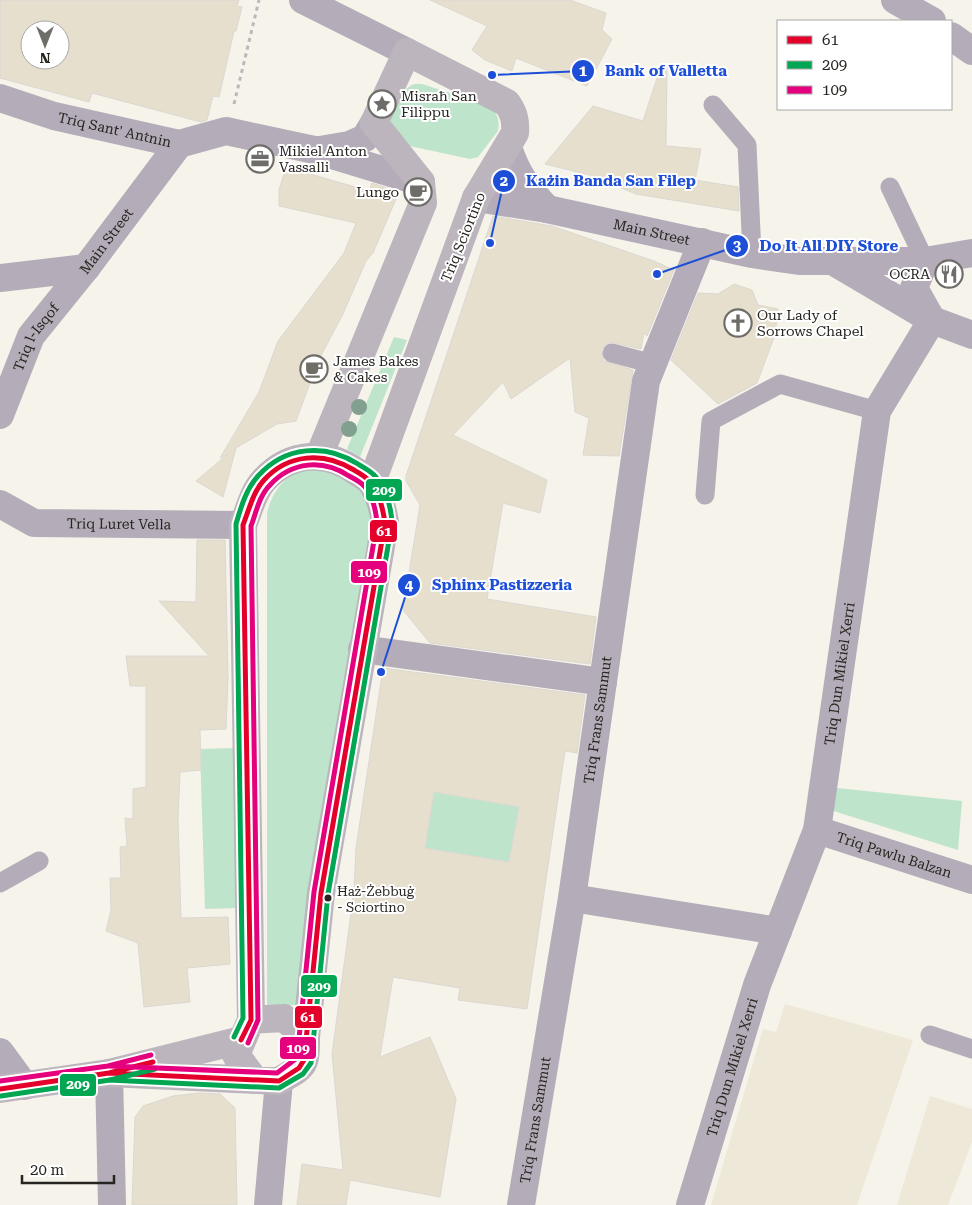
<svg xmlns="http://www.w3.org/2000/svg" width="972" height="1205" font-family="'Roboto Serif',serif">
<rect width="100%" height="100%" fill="#f6f3eb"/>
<path fill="#ede8d8" d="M785 1004 913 1040 857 1205H711L763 1029 776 1032Z
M930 1096 972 1109V1142L948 1205H897Z"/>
<path fill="#bfe4cc" d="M414 84H422L488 105C497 112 500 120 498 131L478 157 470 159 405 145 390 128C391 112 399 90 414 84Z
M394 337 407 340 360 457 347 449Z
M303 467 355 477 375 513 296 1005 267 1006V513C273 490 283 479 303 467Z
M236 748 239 908 205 909 200 749Z
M828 787 962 801 958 850 824 808Z
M434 792 519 807 509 862 425 848Z"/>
<path fill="#e6dfce" stroke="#dad8d1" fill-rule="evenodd" d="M0 0H239L237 6 242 7 236 31H234L219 97 213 96 207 120 201 122 92 93 89 102 0 78ZM30 30H60V60H30Z
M430 0H570L606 13 602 30 612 39 587 86 516 58 512 71 485 60 472 50 487 26Z
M661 66 667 67 666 146 701 149 695 180 738 187 739 211 636 194 590 175 545 164 593 106 643 121Z
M286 167 369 191 372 183 399 192 373 253 366 261 342 316 318 361 296 421 277 424 236 448 223 497 196 481 228 454 220 458 259 392 278 341 344 253 356 223 279 206V190Z
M493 216 552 226 654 261 674 270 647 336 644 333 641 349 610 342 601 350 604 361 633 370 619 456 583 455 589 418 575 412 570 358 511 399 503 382 453 435 547 480 540 513 503 503 487 599 596 617 590 664 430 643 403 610 420 505 406 481V476Z
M734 284 752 290 758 305 778 309 775 335 757 383 718 404 671 360 698 293 718 294Z
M197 540H225L228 678 226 729 200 730 201 770 180 772 178 819 181 918 228 917 230 964 187 968 190 1002 144 1007 138 943 106 931 111 910 110 878H121L120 847 127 846 125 818 133 819V789L146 787V686H130L126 656H209L159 601 196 602Z
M383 668 585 695 577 753 565 751 527 1009 458 1000 460 988 393 977 380 1057 430 1037 456 1099 440 1197 350 1180 346 1205H297L302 1164 343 1170 332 1054 354 891 356 848ZM434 792 519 807 509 862 425 848Z
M199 1093 220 1094 235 1108 237 1205H132L135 1117 143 1106 173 1096Z"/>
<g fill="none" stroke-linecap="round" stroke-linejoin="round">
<path stroke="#bcb7bb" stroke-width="3" stroke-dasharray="4 4" stroke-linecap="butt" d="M234 104 259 0"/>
<path stroke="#b4acb8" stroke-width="19" d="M713 105 747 145 752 254
M890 187 925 261
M612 353 653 364
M705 495 711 421 780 384 877 411
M0 883 39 861
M930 1035 972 1049"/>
<g stroke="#b4acb8" stroke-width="28">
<path d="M303 0 407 52"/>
<path d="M895 0 932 21"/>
<path d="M951 36 972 51"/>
<path id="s1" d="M0 98 54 116 179 144 226 131 319 151 421 182"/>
<path d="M508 147C517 175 527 187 547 209"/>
<path d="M320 150 349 145 365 138 374 123"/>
<path id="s2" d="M476 198 547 209 752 254 799 261H925L972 253"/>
<path d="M834 262 932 320 972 335"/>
<path d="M0 278 86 268"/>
<path id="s3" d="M0 415 31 336 86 268 179 144"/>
<path id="s4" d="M0 504 34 523 243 525"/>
<path d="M362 649 603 682"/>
<path id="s5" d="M817 830 972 880"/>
<path d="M572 898 778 931"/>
<path d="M0 1052 25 1086"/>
<path d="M109 1073 112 1205"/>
<path d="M268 1205 279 1081"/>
<path id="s6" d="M521 1205 572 898 646 381 702 242"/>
<path id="s7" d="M690 1205 757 985 817 830 877 411 932 320 914 288 925 261"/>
</g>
<path stroke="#bcb5bd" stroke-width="28" d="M319 456 423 203 421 182 374 123 407 52 507 103C514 113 516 121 515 133L476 198 372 482
M251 1020 284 1018 306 1037
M109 1073 279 1081C305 1065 306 1068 306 1037L321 893 385 523C383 509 380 496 372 484 369 479 362 475 357 472 327 450 291 451 264 480 253 492 249 510 243 525L251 1020 236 1055 254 1079
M0 1089 109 1073 241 1040"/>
<g stroke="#fff" stroke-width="9">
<path id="bus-1" d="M109 1073 279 1081 299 1068 304 1060 321 893 385 523C383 509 380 495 372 484 367 477 360 474 354 470 323 451 288 454 264 480 253 492 249 510 243 525L251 1020 241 1040
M0 1089 109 1073 153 1062"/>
</g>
<g stroke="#fff" stroke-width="9">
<path id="bus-2" d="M109 1080 279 1088 303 1074 311 1063 328 894 392 523C391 508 387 490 376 477 371 471 364 468 358 464 325 443 285 446 258 476 246 489 241 507 236 524L243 1018 234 1037
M1 1096 110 1080 155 1069"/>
</g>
<g stroke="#fff" stroke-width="9">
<path id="bus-3" d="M109 1066 277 1073 297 1058 314 892 377 523C376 511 373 497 365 487 361 482 355 479 349 476 323 459 292 461 270 485 259 496 256 513 251 526L258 1020 248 1043
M0 1081 108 1066 151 1055"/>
</g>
<use href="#bus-1" stroke="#e4002b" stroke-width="5"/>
<use href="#bus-2" stroke="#00a651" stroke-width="5"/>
<use href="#bus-3" stroke="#e5007d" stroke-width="5"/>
</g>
<g fill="#82a08f">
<circle cx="359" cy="407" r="8"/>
<circle cx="349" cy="429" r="8"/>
</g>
<defs>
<g id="sight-ring" transform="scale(1.4375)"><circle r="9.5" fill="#fff" stroke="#6f6d67" stroke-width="1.5"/><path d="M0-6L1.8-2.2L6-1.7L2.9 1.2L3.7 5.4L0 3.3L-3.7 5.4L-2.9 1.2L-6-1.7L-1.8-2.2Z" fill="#6f6d67"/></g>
<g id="office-ring" transform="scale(1.4375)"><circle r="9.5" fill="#fff" stroke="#6f6d67" stroke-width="1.5"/><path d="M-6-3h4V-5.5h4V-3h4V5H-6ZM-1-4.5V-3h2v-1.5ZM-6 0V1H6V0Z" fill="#6f6d67"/></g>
<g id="cafe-ring" transform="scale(1.4375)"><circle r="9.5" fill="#fff" stroke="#6f6d67" stroke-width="1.5"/><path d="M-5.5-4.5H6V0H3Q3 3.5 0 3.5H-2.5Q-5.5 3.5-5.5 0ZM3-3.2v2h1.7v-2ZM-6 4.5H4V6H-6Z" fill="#6f6d67"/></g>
<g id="restaurant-ring" transform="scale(1.4375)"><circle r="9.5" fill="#fff" stroke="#6f6d67" stroke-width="1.5"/><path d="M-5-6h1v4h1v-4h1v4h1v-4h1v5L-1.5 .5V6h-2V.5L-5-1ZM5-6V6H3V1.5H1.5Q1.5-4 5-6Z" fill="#6f6d67"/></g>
<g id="church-ring" transform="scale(1.4375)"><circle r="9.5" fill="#fff" stroke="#6f6d67" stroke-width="1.5"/><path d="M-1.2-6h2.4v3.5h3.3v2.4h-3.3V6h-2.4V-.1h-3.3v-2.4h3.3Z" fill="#6f6d67"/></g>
</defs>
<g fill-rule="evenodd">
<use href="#sight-ring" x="382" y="104"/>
<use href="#office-ring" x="260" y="159"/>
<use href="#cafe-ring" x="418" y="192"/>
<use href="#restaurant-ring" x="949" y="274"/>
<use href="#church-ring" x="738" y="323"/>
<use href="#cafe-ring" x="314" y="369"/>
</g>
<circle fill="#272520" stroke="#fff" stroke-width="2" cx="328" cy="898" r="4.5"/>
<g text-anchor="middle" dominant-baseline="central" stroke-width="4" stroke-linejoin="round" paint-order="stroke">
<g font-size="13" fill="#272520" stroke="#fff" text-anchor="start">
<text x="337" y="891">Ħaż-Żebbuġ<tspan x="337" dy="16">- Sciortino</tspan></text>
</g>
<g font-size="14" fill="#272520" stroke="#fff" text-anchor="start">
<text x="401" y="96">Misraħ San<tspan x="401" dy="16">Filippu</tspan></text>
<text x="279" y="151">Mikiel Anton<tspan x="279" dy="16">Vassalli</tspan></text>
<text x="399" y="192" text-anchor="end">Lungo</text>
<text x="930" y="274" text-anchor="end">OCRA</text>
<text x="757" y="315">Our Lady of<tspan x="757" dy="16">Sorrows Chapel</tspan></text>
<text x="333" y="361">James Bakes<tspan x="333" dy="16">&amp; Cakes</tspan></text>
</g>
<g font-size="14" fill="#272520" stroke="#fff">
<text stroke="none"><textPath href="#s1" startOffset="119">Triq Sant' Antnin</textPath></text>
<text stroke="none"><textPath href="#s2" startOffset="179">Main Street</textPath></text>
<text stroke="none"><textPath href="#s3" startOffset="206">Main Street</textPath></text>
<text transform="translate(463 237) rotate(-68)">Triq Sciortino</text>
<text stroke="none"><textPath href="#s3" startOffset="86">Triq l-Isqof</textPath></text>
<text stroke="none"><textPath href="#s4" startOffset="124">Triq Luret Vella</textPath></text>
<text stroke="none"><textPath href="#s7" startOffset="554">Triq Dun Mikiel Xerri</textPath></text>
<text stroke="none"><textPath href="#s6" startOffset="491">Triq Frans Sammut</textPath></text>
<text stroke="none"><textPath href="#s5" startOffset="81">Triq Pawlu Balzan</textPath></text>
<text stroke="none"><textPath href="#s7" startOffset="144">Triq Dun Mikiel Xerri</textPath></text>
<text stroke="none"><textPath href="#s6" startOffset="86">Triq Frans Sammut</textPath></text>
</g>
</g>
<path fill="none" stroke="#1d4ed8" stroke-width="2" d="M492 75L583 71M490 243L504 181M657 274L737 246M381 672L409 585"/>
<g fill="#1d4ed8" stroke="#fff" stroke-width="2">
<circle cx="492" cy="75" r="5"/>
<circle cx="490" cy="243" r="5"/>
<circle cx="657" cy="274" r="5"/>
<circle cx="381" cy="672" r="5"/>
<circle cx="583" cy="71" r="12"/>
<circle cx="504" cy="181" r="12"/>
<circle cx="737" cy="246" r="12"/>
<circle cx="409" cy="585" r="12"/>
</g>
<g font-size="15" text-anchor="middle" font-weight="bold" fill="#fff">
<text x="583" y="76">1</text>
<text x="504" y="186">2</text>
<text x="737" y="251">3</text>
<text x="409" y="590">4</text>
</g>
<g font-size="15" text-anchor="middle" font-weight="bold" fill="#1d4ed8" stroke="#fff" stroke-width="4" stroke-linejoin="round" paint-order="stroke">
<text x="666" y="76">Bank of Valletta</text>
<text x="611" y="186">Każin Banda San Filep</text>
<text x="829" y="251">Do It All DIY Store</text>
<text x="502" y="590">Sphinx Pastizzeria</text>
</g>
<g stroke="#fff" stroke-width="2">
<rect x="365" y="478" width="38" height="24" rx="5" fill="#00a651"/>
<rect x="369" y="519" width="29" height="24" rx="5" fill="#e4002b"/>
<rect x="350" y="560" width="38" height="24" rx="5" fill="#e5007d"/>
<rect x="300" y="974" width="38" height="24" rx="5" fill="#00a651"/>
<rect x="294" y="1005" width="29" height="24" rx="5" fill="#e4002b"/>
<rect x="279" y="1036" width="38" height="24" rx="5" fill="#e5007d"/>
<rect x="59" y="1073" width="38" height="24" rx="5" fill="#00a651"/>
</g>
<g font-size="14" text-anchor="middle" font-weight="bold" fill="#fff">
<text x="384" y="495">209</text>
<text x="384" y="536">61</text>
<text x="369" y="577">109</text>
<text x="319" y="991">209</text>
<text x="308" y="1022">61</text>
<text x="298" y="1053">109</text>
<text x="78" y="1089">209</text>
</g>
<rect x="777" y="20" width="175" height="90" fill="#ffffff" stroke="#a9a8a6"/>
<rect x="787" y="36" width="25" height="8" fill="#e4002b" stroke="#a9a8a6"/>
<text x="822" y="45" font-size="15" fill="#272520">61</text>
<rect x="787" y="61" width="25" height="8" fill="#00a651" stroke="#a9a8a6"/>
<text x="822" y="70" font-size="15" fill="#272520">209</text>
<rect x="787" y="86" width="25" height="8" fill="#e5007d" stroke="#a9a8a6"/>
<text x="822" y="95" font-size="15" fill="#272520">109</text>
<g transform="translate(45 45) rotate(180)"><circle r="24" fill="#ffffff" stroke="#a9a8a6"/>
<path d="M0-4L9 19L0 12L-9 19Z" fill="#6f6d67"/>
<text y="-8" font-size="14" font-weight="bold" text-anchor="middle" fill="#272520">N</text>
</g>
<path d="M22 1175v8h92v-8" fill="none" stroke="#272520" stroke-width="2.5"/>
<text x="30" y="1175" font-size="15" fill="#272520" stroke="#ffffff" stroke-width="4" paint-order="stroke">20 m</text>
</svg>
